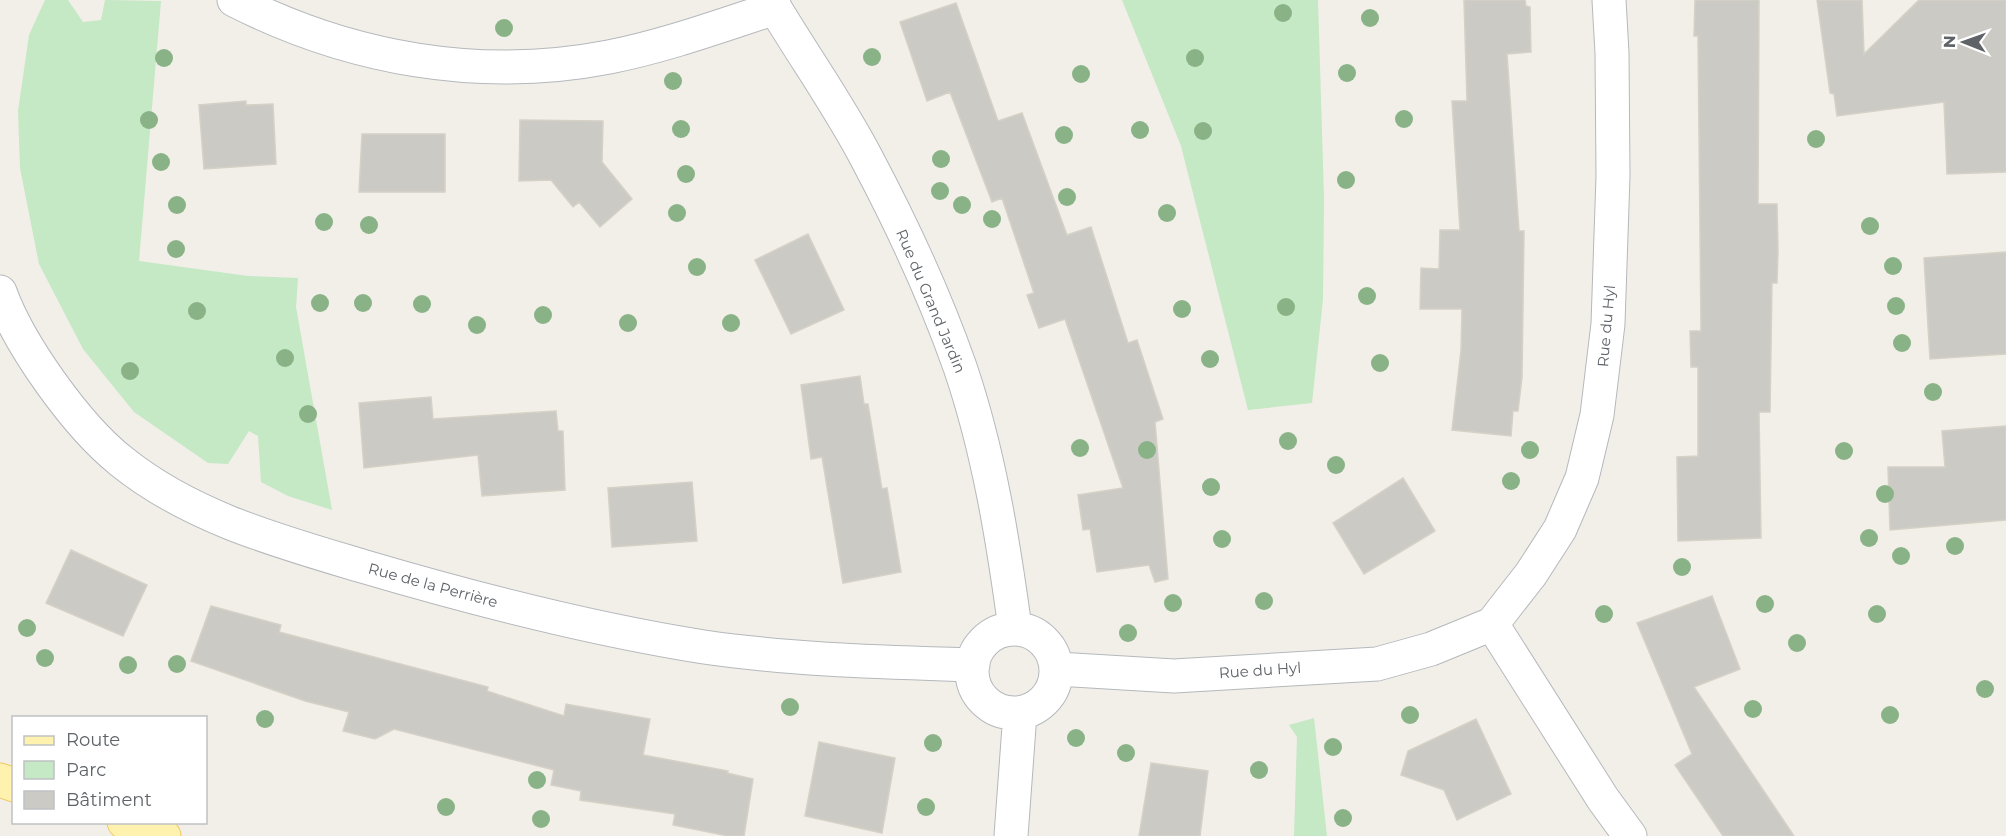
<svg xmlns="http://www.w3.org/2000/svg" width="2006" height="836" font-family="Montserrat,sans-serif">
<rect width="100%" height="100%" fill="#f1efe8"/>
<path fill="#c5e8c5" d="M45 0H68L83 22 101 20 105 0 161 1 139 261 248 276 298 278 296 307 332 510 288 496 261 482 258 436 249 431 228 464 208 463 134 412 83 349 39 264 20 168 18 111 29 35Z
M1122 0H1318L1324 198 1323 299 1312 403 1248 410 1181 146Z
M1314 718 1327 836H1294L1297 737 1289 725Z"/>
<path fill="#cccac5" stroke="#d6d1c6" stroke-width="1.5" d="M1464 0H1525L1526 6 1530 7 1531 52 1507 54 1519 231H1524L1522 377 1518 411H1513L1511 436 1452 430 1461 350 1462 309H1420L1421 268 1439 269 1440 230H1460L1452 101H1467Z
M1695 0H1759L1758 204H1777L1778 250 1777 283H1772L1770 412H1759L1761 538 1678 541 1677 457 1698 456V367H1691L1690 331H1701L1698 36H1694Z
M1817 0H1862L1864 54 1919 0H2006V172L1947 174 1944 102 1837 116 1834 94 1830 93Z
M956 3 998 121 1022 113 1067 235 1091 227 1128 343 1137 340 1163 419 1155 422 1168 579 1155 582 1149 565 1097 572 1090 529 1083 530 1078 495 1123 488 1065 319 1039 328 1027 295 1034 293 1002 198 992 202 950 92 927 101 900 22Z
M246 101V105L273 104 276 164 204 169 199 105Z
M520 120 603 121 602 162 632 199 600 227 579 202 573 207 551 180 519 181Z
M362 134H445V192H359Z
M808 234 844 310 791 334 755 260Z
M2006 252V354L1930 359 1924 258Z
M860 376 864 404H868L882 489 887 488 901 572 843 583 822 457 811 459 801 385Z
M431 397 433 419 556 411 558 431H563L565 490 482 496 478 455 364 468 359 403Z
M2006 426V520L1890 530 1888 467H1945L1942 431Z
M1403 478 1435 531 1364 574 1333 523Z
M692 482 697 541 612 547 608 488Z
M71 550 147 585 123 636 46 603Z
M1712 596 1740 669 1694 687 1794 836H1723L1675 765 1692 754 1637 623Z
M211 606 281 625 279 632 488 687 487 691 564 716 566 704 650 719 643 755 728 771 727 773 753 779 744 836H728L673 825 675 814 580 800 581 791 551 785 554 770 394 729 375 739 343 731 349 712 305 701 191 661Z
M1476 719 1511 794 1457 820 1444 790 1401 775 1408 751Z
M819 742 895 758 882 833 805 816Z
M1151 763 1208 771 1200 836H1139Z"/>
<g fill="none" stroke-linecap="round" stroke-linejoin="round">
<g stroke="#b5b8bc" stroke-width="35">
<path id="minor" d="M234 0C350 59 480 82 609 57 665 46 720 26 775 8
M773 0 775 8C805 58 840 107 867 159 902 225 935 296 960 367 989 452 1003 540 1015 628
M0 292C19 345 77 426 121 461 190 517 278 541 362 566 474 599 589 629 704 647 793 660 883 662 973 665
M1492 624 1603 799 1630 836
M972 671a42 42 0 1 1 84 0a42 42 0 1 1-84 0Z
M1057 669 1174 676 1377 664 1431 649 1492 624 1531 574 1560 529 1582 478 1597 415 1608 324 1613 176 1612 53 1609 0
M1011 836 1020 713"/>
</g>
<g stroke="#f2c960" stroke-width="35">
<path id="major" d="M0 780 14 785
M124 822 164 836"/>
</g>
<use href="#minor" stroke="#fff" stroke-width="33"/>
<use href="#major" stroke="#fff2af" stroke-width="33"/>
</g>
<g fill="#89b387">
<circle cx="1283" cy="13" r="9"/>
<circle cx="1370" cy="18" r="9"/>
<circle cx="504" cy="28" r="9"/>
<circle cx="872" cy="57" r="9"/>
<circle cx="164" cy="58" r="9"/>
<circle cx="1195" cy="58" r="9"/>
<circle cx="1347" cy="73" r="9"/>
<circle cx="1081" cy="74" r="9"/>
<circle cx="673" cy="81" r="9"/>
<circle cx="1404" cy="119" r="9"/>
<circle cx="149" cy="120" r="9"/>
<circle cx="681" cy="129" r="9"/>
<circle cx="1140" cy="130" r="9"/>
<circle cx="1203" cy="131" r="9"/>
<circle cx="1064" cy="135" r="9"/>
<circle cx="1816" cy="139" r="9"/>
<circle cx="941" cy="159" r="9"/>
<circle cx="161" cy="162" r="9"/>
<circle cx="686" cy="174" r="9"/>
<circle cx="1346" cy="180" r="9"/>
<circle cx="940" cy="191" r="9"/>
<circle cx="1067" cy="197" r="9"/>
<circle cx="177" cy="205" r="9"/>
<circle cx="962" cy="205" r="9"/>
<circle cx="677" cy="213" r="9"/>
<circle cx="1167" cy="213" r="9"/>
<circle cx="992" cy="219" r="9"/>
<circle cx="324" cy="222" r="9"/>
<circle cx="369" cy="225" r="9"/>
<circle cx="1870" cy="226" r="9"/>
<circle cx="176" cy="249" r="9"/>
<circle cx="1893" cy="266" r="9"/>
<circle cx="697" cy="267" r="9"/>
<circle cx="1367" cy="296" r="9"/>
<circle cx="320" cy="303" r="9"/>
<circle cx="363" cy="303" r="9"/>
<circle cx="422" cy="304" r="9"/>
<circle cx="1896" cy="306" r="9"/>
<circle cx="1286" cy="307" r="9"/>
<circle cx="1182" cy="309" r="9"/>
<circle cx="197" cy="311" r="9"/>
<circle cx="543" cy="315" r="9"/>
<circle cx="628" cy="323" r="9"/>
<circle cx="731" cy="323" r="9"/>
<circle cx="477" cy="325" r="9"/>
<circle cx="1902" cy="343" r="9"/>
<circle cx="285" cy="358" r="9"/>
<circle cx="1210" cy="359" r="9"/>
<circle cx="1380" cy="363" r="9"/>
<circle cx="130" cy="371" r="9"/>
<circle cx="1933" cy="392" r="9"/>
<circle cx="308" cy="414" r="9"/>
<circle cx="1288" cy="441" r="9"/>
<circle cx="1080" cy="448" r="9"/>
<circle cx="1147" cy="450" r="9"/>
<circle cx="1530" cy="450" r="9"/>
<circle cx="1844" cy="451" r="9"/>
<circle cx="1336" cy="465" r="9"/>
<circle cx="1511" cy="481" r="9"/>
<circle cx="1211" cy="487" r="9"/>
<circle cx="1885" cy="494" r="9"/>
<circle cx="1869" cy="538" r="9"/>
<circle cx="1222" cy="539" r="9"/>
<circle cx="1955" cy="546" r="9"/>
<circle cx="1901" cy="556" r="9"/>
<circle cx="1682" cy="567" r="9"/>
<circle cx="1264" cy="601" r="9"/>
<circle cx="1173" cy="603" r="9"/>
<circle cx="1765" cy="604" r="9"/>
<circle cx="1604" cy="614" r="9"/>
<circle cx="1877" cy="614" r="9"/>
<circle cx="27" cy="628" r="9"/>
<circle cx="1128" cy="633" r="9"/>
<circle cx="1797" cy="643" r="9"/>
<circle cx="45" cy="658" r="9"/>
<circle cx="177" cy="664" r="9"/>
<circle cx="128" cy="665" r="9"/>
<circle cx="1985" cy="689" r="9"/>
<circle cx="790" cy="707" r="9"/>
<circle cx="1753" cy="709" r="9"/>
<circle cx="1410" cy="715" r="9"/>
<circle cx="1890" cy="715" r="9"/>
<circle cx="265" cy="719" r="9"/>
<circle cx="1076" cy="738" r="9"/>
<circle cx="933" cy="743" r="9"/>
<circle cx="1333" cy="747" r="9"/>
<circle cx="1126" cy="753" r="9"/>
<circle cx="1259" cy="770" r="9"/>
<circle cx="537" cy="780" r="9"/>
<circle cx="446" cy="807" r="9"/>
<circle cx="926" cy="807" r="9"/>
<circle cx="1343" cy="818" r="9"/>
<circle cx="541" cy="819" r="9"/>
</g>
<g text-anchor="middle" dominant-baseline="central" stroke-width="4.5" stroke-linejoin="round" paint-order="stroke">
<g font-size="15" fill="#5f6368" stroke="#fff">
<text transform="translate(931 301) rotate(67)">Rue du Grand Jardin</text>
<text transform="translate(1606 326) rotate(-85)">Rue du Hyl</text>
<text transform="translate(433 585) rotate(15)">Rue de la Perrière</text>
<text transform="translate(1260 670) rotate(-4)">Rue du Hyl</text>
</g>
</g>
<rect x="12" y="716" width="195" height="108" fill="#ffffff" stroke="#bfc1c3" stroke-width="1.5"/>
<rect x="24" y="736" width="30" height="9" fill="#fff2af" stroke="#bfc1c3" stroke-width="1.5"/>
<text x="66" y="746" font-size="18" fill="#5f6368">Route</text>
<rect x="24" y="761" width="30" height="18" fill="#c5e8c5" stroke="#bfc1c3" stroke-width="1.5"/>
<text x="66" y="776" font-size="18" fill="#5f6368">Parc</text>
<rect x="24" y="791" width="30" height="18" fill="#cccac5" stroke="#bfc1c3" stroke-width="1.5"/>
<text x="66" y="806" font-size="18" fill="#5f6368">Bâtiment</text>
<g transform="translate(1964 42) rotate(271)" stroke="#ffffff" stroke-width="4.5" paint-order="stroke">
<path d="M0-4.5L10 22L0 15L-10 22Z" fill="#5f6368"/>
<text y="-9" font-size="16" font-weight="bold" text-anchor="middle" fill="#5f6368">N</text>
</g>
</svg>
